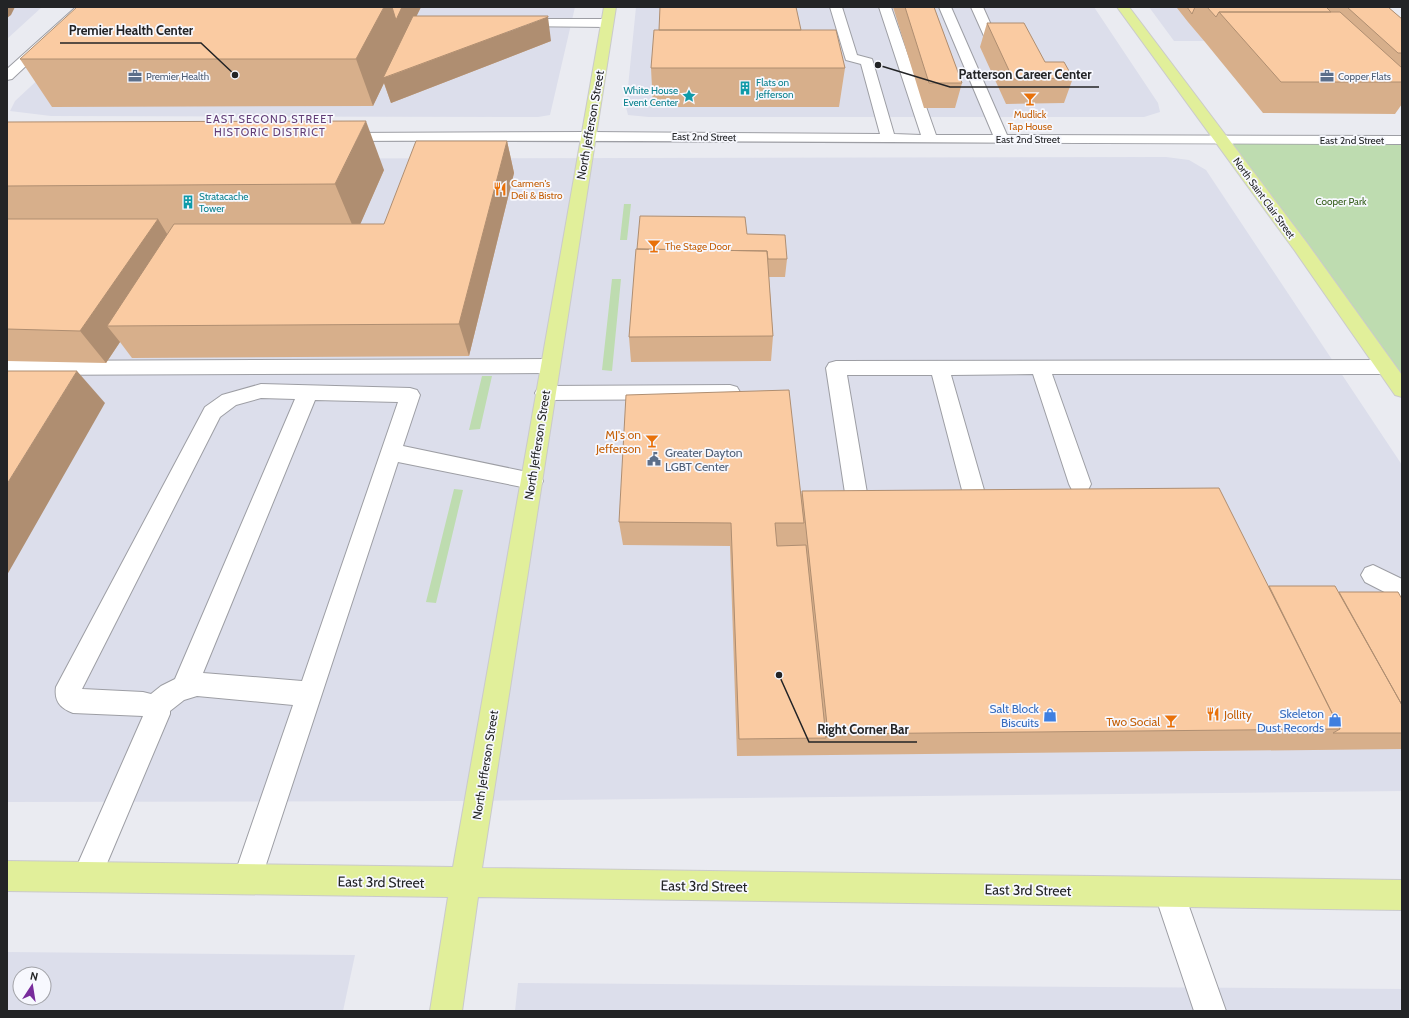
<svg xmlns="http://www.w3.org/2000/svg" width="1409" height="1018" font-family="Cabin,sans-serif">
<rect width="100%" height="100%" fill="#eaebf1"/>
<path fill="#dcdeeb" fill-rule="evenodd" d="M7 7H42L7 39Z
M116 7H575L550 115 538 117 51 116 10 111 15 101Z
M636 7H1094L1158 103 1160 112 1144 117H649L628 115 626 107Z
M1149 7H1312L1348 41H1174Z
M1166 157 1189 160 1206 170 1402 465V791L457 801 7 802V159Z
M7 952 355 955 343 1011H7ZM20 974H44V998H20Z
M518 983 1402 989V1011H515Z"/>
<path fill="#bedcb0" d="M1221 140H1402V390Z
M624 204H631L627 240H620Z
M612 279H621L612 371 602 370Z
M482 376H492L480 429 469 430Z
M454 489 463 490 436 603 426 602Z"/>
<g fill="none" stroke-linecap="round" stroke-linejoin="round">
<g stroke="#9d9ea4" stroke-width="2">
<path id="minor" d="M76 7H89L12 79 7 80V69Z
M830 7H842L857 55 872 59 873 62 894 134 921 135 879 7H891L936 135H993L939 7H951L1007 135 1402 136V144C1049 144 696 140 343 141L338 140 336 137 338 134 343 133 588 132 880 134 861 64 846 60 845 57Z
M971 7H983L1000 45 998 48H990L988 45Z
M518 19H607L611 20 613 23 611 26 607 27 514 26 512 23 514 20Z
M549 359 556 361 559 366 556 371 549 373 7 375V361Z
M1385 360 1392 362 1395 367 1392 372 1385 374H1052L1091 484 1088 490 1080 492 1072 490 1069 484 1033 374 951 375 984 490 981 496 973 499 965 496 962 490 932 375H847L867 493 864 499 856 502 848 499 845 493 826 368 829 363 836 361Z
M261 384 410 388 417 390 420 395 403 446 532 473 540 475 543 481 540 487 532 489 398 462 258 889 248 894 238 889 233 879 293 705 197 696 184 700 170 711V714L97 887 87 892 77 887 72 877 143 716 73 713C60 708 54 701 56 687L205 407 222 395ZM261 398 295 399 175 679 161 686 151 694 143 692 82 689 220 417 236 405ZM315 400 398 402 302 681 203 673Z
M730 385 737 387 740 392 737 397 730 399 545 400 538 398 535 393 538 388 545 386Z
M1373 565 1402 579V601L1365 582 1361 575 1365 568Z
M1169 877 1180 881 1226 1011H1194L1154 892 1158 881Z"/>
</g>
<g stroke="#cacacb" stroke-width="2">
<path id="major" d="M604 7H616L482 868 1402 880V910L478 897 462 1011H430L448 897 7 891V861L453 867Z
M1117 7H1129L1307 243 1402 375V397L1395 395 1295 251Z"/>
</g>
<use href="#minor" fill="#fff" fill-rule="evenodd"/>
<use href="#major" fill="#e1ef9a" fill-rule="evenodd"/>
</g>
<path fill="#d7af8b" d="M421 7 416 16 551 41 391 103 384 83 373 106 52 107 20 59Z
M893 7H934L962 83 955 108H924Z
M1178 7H1326L1327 8V7H1388L1402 19V104L1395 114 1263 113 1205 42 1188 22 1177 8Z
M987 23 1045 62 1073 78 1064 103 1006 104 980 47Z
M801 30 845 68 839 107H653L651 68Z
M7 122 384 170 360 224H384L507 141 514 173 469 356 132 358 120 342 106 363 7 361Z
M747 234 787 259 785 277H769L773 336 771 361 631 362 629 337 637 249Z
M802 491 1269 586 1402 599V749L737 756 730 546 623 545 619 522 801 495Z"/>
<path fill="#af8e71" d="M7 7H15L11 15 7 18Z
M384 7H421L387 77 548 17 551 41 391 103 384 83 373 106 356 59Z
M366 121 384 170 356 234 335 184Z
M507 141 514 173 469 356 459 324Z
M158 219 178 252 107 326 120 342 106 363 80 331Z
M77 371 105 403 7 575V484Z"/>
<path fill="#facba2" stroke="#af8e71" d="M77 7H384L356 59H20Z
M392 7H402L396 20Z
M660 7H796L801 30H659Z
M905 7H934L962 83H929Z
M1187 7H1195L1192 14Z
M1207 7H1326L1331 12H1219L1216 17Z
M1347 7H1388L1402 19V53H1398Z
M1219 12H1340L1402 68V82H1281Z
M413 16H548V17L383 78Z
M987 23H1024L1045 62H1064L1073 78 1013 79Z
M654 30H836L845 68H651Z
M366 121 335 184 7 186V122Z
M416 141H507L459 324 107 326 174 224H384Z
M640 216 745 217 747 234 785 235 787 259H768L767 251 637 249Z
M7 219H158L80 331 7 329Z
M636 249 767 251 773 336 629 337Z
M7 371H77L7 484Z
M789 390 804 523H775L777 546 806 545 826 738 739 739 731 523 619 522 626 395Z
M1219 488 1340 729 828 734 802 491Z
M1269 586H1335L1402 705V733H1333L1340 729Z
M1339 592H1398L1402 599V705Z"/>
<defs>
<g id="office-bare" transform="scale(1.08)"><path d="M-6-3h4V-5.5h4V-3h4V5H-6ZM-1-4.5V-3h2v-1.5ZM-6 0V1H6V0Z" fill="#5c6f8a" stroke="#f7f8fe" stroke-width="2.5" paint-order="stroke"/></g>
<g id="building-bare" transform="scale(1.08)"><path d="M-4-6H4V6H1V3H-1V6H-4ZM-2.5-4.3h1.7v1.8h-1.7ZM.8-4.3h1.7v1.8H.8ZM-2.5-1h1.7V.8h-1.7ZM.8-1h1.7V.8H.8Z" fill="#0f9aa8" stroke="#f7f8fe" stroke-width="2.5" paint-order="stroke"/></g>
<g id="sight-bare" transform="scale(1.08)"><path d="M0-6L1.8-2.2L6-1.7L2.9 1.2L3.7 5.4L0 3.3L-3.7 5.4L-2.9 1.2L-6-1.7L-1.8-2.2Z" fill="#0f9aa8" stroke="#f7f8fe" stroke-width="2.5" paint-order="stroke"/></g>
<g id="bar-bare" transform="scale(1.08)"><path d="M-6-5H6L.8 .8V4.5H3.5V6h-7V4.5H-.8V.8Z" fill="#e8710a" stroke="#f7f8fe" stroke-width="2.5" paint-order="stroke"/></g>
<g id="restaurant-bare" transform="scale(1.08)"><path d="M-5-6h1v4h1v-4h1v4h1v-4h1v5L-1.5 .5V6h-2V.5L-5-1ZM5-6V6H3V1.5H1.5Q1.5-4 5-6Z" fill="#e8710a" stroke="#f7f8fe" stroke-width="2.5" paint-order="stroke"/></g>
<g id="civic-bare" transform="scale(1.08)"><path d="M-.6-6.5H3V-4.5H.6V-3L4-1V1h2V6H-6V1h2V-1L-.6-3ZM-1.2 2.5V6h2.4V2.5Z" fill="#5c6f8a" stroke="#f7f8fe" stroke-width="2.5" paint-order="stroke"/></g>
<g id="shop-bare" transform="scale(1.08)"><path d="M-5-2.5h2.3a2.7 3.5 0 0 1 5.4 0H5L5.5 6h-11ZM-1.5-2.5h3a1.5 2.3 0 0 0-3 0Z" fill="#3f7fe0" stroke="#f7f8fe" stroke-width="2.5" paint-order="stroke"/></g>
</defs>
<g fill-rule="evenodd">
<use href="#office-bare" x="135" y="76"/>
<use href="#office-bare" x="1327" y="76"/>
<use href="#building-bare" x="745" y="88"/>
<use href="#sight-bare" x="689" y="96"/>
<use href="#bar-bare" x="1030" y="99"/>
<use href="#restaurant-bare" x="500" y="189"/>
<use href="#building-bare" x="188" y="202"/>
<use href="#bar-bare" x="654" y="246"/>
<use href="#bar-bare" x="652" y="441"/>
<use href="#civic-bare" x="654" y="459"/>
<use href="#restaurant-bare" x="1213" y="714"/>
<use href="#shop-bare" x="1050" y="715"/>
<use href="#shop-bare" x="1335" y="720"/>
<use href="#bar-bare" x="1171" y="721"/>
</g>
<g text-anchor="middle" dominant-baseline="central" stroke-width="3.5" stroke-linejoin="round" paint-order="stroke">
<g font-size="10" fill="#4e5e75" stroke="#f7f8fe" text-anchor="start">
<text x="146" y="76">Premier Health</text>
<text x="1338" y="76">Copper Flats</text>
</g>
<g font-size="10" fill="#0d838f" stroke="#f7f8fe" text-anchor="start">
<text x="756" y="82">Flats on<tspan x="756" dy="12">Jefferson</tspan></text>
<text x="678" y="90" text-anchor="end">White House<tspan x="678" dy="12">Event Center</tspan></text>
<text x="199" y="196">Stratacache<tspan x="199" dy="12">Tower</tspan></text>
</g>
<g font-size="10" fill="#c56008" stroke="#f7f8fe" text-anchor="start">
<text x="1030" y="114" text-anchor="middle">Mudlick<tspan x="1030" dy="12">Tap House</tspan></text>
<text x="511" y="183">Carmen's<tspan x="511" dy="12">Deli &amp; Bistro</tspan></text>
<text x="665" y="246">The Stage Door</text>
</g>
<g font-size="10" fill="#232426" stroke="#f7f8fe">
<text transform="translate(704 137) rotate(1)">East 2nd Street</text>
<text x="1028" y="139">East 2nd Street</text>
<text x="1352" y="140">East 2nd Street</text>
<text transform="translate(1264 198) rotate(54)">North Saint Clair Street</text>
</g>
<g font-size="10" fill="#38611e" stroke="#f7f8fe">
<text x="1341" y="201">Cooper Park</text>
</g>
<g font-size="11" letter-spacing="1" fill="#613c75" stroke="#f7f8fe">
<text x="270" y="119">EAST SECOND STREET<tspan x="270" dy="13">HISTORIC DISTRICT</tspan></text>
</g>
<g font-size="12" fill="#232426" stroke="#f7f8fe">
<text transform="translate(590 125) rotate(-80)">North Jefferson Street</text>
<text transform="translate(537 445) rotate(-81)">North Jefferson Street</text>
<text transform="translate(485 765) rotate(-81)">North Jefferson Street</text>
</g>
<g font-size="12" fill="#c56008" stroke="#f7f8fe" text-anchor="end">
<text x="641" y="434">MJ's on<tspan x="641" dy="14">Jefferson</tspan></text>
<text x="1224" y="714" text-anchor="start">Jollity</text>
<text x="1160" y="721">Two Social</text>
</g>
<g font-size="12" fill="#4e5e75" stroke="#f7f8fe" text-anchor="start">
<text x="665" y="452">Greater Dayton<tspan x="665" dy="14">LGBT Center</tspan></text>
</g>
<g font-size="12" fill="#366cbe" stroke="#f7f8fe" text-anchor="end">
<text x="1039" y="708">Salt Block<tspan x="1039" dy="14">Biscuits</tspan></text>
<text x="1324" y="713">Skeleton<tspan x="1324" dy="14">Dust Records</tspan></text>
</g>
<g font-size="14" fill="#232426" stroke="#f7f8fe">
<text transform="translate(381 882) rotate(1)">East 3rd Street</text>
<text transform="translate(704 886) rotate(1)">East 3rd Street</text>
<text transform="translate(1028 890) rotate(1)">East 3rd Street</text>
</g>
</g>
<path fill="none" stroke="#232426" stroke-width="1.5" d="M235 75L201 43H60M878 65L950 87H1099M779 675L809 742H917"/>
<g fill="#232426" stroke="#f7f8fe" stroke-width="1.5">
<circle cx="235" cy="75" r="4"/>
<circle cx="878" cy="65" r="4"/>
<circle cx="779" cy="675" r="4"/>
</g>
<g font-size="13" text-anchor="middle" font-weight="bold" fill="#232426" stroke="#f7f8fe" stroke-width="3.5" stroke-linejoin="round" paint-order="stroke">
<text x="131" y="35">Premier Health Center</text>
<text x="1025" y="79">Patterson Career Center</text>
<text x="863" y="734">Right Corner Bar</text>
</g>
<rect width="1409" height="1018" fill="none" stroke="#232426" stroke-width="16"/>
<g transform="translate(32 986) rotate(12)"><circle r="19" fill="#f7f8fe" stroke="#a2a3a8"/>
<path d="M0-3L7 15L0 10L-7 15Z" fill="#782b9c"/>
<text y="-6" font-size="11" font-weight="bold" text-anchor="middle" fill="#232426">N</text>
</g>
</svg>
